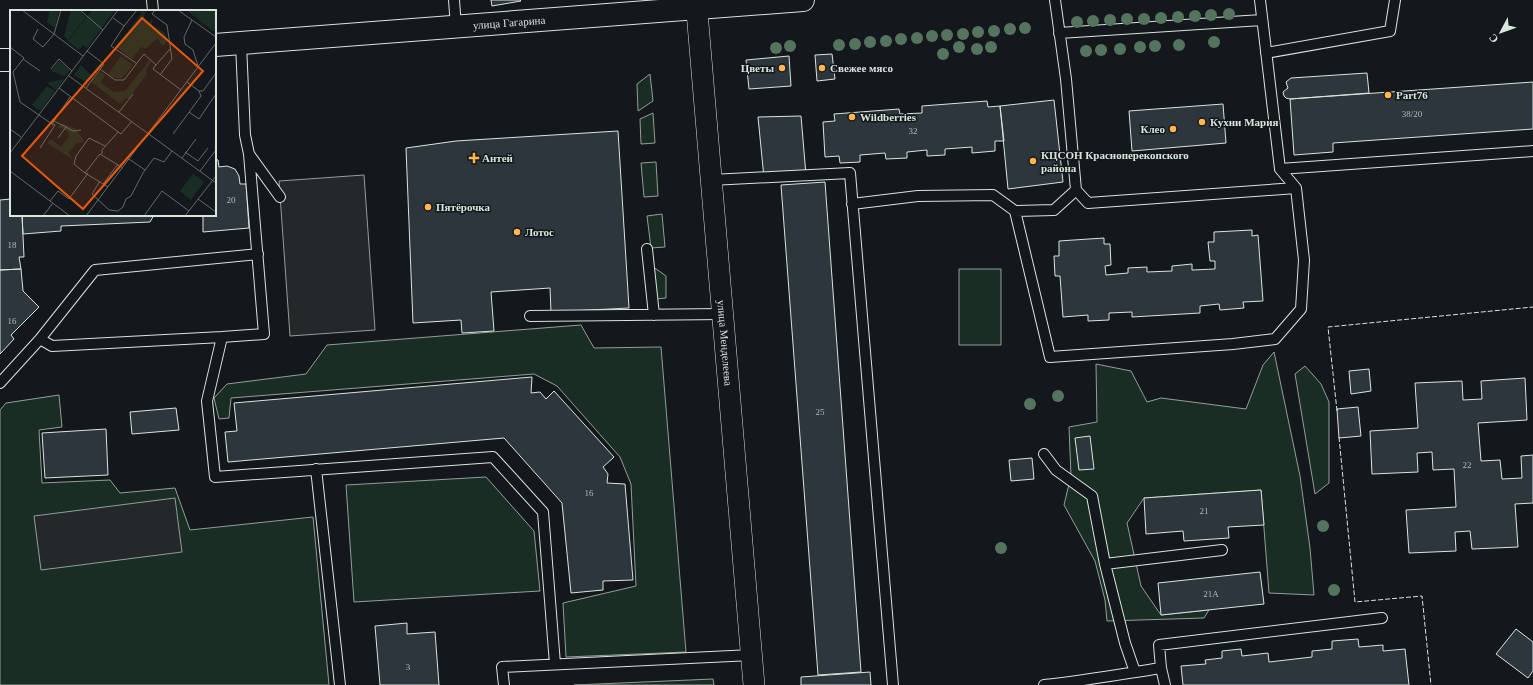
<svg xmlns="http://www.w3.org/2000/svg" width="1533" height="685" font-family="Georgia,serif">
<rect width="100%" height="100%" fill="#14181c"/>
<path fill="#1a2d24" stroke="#939e99" d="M650 74 653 101 638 111 637 84Z
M653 113 655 143 641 144 640 119Z
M656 162 658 196 644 197 641 163Z
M662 214 665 247 651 248 647 216Z
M652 266 666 276V298L656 299Z
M959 269H1001V345H959Z
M581 325 594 348 661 347 686 652 566 657 563 603 636 586 631 484 620 457 557 386 534 374 231 398 229 418 219 419 214 398 227 384 306 374 327 345Z
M1274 352 1300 476 1310 548 1314 595 1269 593 1261 490 1144 498 1127 523 1141 586 1161 615 1209 610 1204 618 1107 621 1105 600 1095 561 1064 505 1071 476 1069 427 1097 422 1096 364 1131 371 1147 402 1161 398 1246 409 1263 365Z
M1305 366 1321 384 1329 402V483L1315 494 1295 374Z
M59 395 62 427 39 430 42 483 110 480 120 493 175 488 190 530 313 517 329 685H0V410L6 403Z
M486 477 534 531 540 591 354 602 346 485Z
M713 679 714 685H574Z"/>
<path fill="#24282b" stroke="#939e99" d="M364 175 375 330 290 336 279 181Z
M175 498 182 552 41 570 34 516Z"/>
<path fill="#2c363c" stroke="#d8e6dc" d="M491 0H520L521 1 492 6Z
M832 54 835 79 817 81 815 55Z
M789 56 791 86 749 89 746 60Z
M1367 73 1369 93 1290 99 1286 98 1284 96 1283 92 1288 88 1286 82 1291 78Z
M1533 82V129L1333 143V152L1294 155 1290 99Z
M1054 100 1063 182 1008 189 1000 106Z
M987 101 988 107 1000 106 1004 141H995V151L972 153V147L945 149V155L927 156V150L907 152V158L886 159 885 153 860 155V162L840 163 839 156 825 157 823 122 835 121 834 114 899 109 900 114 922 113V106Z
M1223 104 1226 143 1132 151 1129 111Z
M801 116 806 175 764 178 758 117Z
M618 131 629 308 551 312 550 288 491 292 494 331 462 333 461 320 413 323 406 148 456 141Z
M215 159 218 160 219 167 227 166 235 169 239 176 240 184H246L249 228 203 232V215H215Z
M825 182 861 672 818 675 781 185Z
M11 199V215H22L24 257H19L21 269 0 270V200Z
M22 215H154L150 222 61 226V231L23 234Z
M1252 230V236L1258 235 1263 301 1243 302 1244 308 1220 310 1219 304 1200 306V313L1132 317V312L1109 313V320L1088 321V315L1063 317 1060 276H1055L1054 256H1059V241L1104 238V244H1110L1111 265 1105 266 1106 275 1128 273V268L1147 267V272L1172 271V266L1192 264V270L1215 269V261H1210L1208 242H1214V232Z
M21 269 23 291 39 307 11 335 14 339 0 354V270Z
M1369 369 1371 391 1351 394 1349 371Z
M532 377 531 393 540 392 546 399 554 391 614 457 603 467 608 474 607 483 625 484 633 580 603 581V590L571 593 562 503 504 438 228 462 225 432 237 431 234 403Z
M1525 378 1527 420 1478 423 1481 461 1500 460 1502 479 1522 478 1521 456 1533 455V503L1515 504 1518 547 1472 549 1470 531 1455 532 1456 551 1409 553 1406 510 1456 507 1454 469 1433 470 1432 452 1417 453 1418 472 1372 474 1370 431 1418 428 1415 383 1462 381 1463 400 1482 399 1481 381Z
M1358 407 1361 436 1339 438 1337 409Z
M176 408 179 430 132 434 130 412Z
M106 429 108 475 45 478 42 433Z
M1090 436 1094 469 1079 470 1075 438Z
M1032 458 1034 479 1011 481 1009 460Z
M1261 490 1264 525 1228 527 1229 538 1184 541 1183 531 1146 534 1144 498Z
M1260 572 1264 604 1161 615 1158 583Z
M407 623V634L435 632 439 685H380L375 626Z
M1516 629 1533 642V671L1528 678 1496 654Z
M1358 639 1359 647 1383 645V651L1405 649 1409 685H1183L1181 666 1206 664 1205 660 1222 658V651L1241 649 1242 656 1268 653 1269 662 1312 657V651L1332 649V641Z
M870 672 871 685H801V677Z"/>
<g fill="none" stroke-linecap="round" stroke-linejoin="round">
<g stroke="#d8e6dc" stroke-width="12">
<path id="service" d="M152 0 153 11
M454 0 456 27
M1055 0 1066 79 1076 190 1088 203 1296 188 1280 169 1260 0
M1059 33 1262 20
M241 44 245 135 249 154 264 334 222 337 207 401 215 477 493 457 543 512 555 664
M1266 53 1390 31 1395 0
M249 154 280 197
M1280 169 1533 151
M711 180 850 173 893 685
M852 204 918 196 993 195 1015 211 1054 210 1076 190
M1015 211 1050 357 1233 344 1275 339 1301 309 1304 260 1296 188
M647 249 654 315
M530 316 723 314
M40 339 52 346 222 337
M0 383 40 339 95 270 258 254
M1044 454 1056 470 1092 496 1105 564
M316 469 340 685
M1161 668 1159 645 1382 618
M1135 672 1125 643 1105 564 1222 550
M504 685 502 667 752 655
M1044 685C1083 681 1122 674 1161 668L1165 685"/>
</g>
<g stroke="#d8e6dc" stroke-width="22">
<g id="minor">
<path id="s1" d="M696 0 754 685"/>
</g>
</g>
<g stroke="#d8e6dc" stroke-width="24">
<g id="secondary">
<path id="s2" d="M215 45 803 0"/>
<path d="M0 60H11"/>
</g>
</g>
<use href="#service" stroke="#14181c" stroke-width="10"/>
<use href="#minor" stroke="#14181c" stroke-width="21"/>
<use href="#secondary" stroke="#14181c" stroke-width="22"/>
<path stroke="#d8e6dc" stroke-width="1" stroke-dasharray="5 2" stroke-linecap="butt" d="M1337 411 1328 327 1533 307
M1339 437 1355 602 1422 596 1431 685"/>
</g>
<g fill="#55745f">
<circle cx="1229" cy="14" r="6"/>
<circle cx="1211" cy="15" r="6"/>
<circle cx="1195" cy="16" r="6"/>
<circle cx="1178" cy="17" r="6"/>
<circle cx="1161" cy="18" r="6"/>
<circle cx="1127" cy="19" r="6"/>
<circle cx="1144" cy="19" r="6"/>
<circle cx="1110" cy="20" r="6"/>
<circle cx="1093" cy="21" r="6"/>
<circle cx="1077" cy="22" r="6"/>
<circle cx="1025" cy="28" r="6"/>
<circle cx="1010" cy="29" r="6"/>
<circle cx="994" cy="31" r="6"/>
<circle cx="978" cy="32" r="6"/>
<circle cx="963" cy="34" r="6"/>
<circle cx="947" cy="35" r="6"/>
<circle cx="932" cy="36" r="6"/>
<circle cx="917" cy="38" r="6"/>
<circle cx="901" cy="39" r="6"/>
<circle cx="886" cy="41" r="6"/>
<circle cx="870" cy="42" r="6"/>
<circle cx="1214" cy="42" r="6"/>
<circle cx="855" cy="44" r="6"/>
<circle cx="839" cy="45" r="6"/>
<circle cx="1179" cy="45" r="6"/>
<circle cx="790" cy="46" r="6"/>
<circle cx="1155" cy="46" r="6"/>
<circle cx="959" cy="47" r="6"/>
<circle cx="991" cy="47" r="6"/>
<circle cx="1140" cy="47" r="6"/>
<circle cx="776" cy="48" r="6"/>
<circle cx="977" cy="49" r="6"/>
<circle cx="1120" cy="49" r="6"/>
<circle cx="1101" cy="50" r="6"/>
<circle cx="1086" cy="51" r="6"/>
<circle cx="943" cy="54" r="6"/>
<circle cx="1058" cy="396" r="6"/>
<circle cx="1030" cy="404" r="6"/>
<circle cx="1323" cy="526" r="6"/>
<circle cx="1001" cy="548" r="6"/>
<circle cx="1334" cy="590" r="6"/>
</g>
<g fill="#ffb74d" stroke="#14181c" stroke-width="1.5">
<circle cx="782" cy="68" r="4"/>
<circle cx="822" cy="68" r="4"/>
<circle cx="1388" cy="95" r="4"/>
<circle cx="852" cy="117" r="4"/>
<circle cx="1202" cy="122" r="4"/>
<circle cx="1173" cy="129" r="4"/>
<path d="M472 152h4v4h4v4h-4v4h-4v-4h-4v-4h4z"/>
<circle cx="1033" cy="161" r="4"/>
<circle cx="428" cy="207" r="4"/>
<circle cx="517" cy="232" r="4"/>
</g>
<g text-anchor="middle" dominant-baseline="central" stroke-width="3" stroke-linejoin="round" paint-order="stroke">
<g font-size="9" fill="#adbab4">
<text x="1412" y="114">38/20</text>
<text x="913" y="131">32</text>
<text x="231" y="200">20</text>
<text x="12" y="245">18</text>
<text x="12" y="321">16</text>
<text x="820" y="412">25</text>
<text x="1467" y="465">22</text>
<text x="589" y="493">16</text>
<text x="1204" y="511">21</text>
<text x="1211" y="594">21А</text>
<text x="408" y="667">3</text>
</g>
<g font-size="11" fill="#d8e6dc" stroke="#14181c">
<text stroke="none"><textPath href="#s2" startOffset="295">улица Гагарина</textPath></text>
<text stroke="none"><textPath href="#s1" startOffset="344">улица Менделеева</textPath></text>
</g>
<g font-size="11" font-weight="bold" fill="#d8e6dc" stroke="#14181c" text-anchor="start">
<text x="774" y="68" text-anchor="end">Цветы</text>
<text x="830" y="68">Свежее мясо</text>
<text x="1396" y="95">Part76</text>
<text x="860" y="117">Wildberries</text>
<text x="1210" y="122">Кухни Мария</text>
<text x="1165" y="129" text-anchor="end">Клео</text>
<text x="1041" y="155">КЦСОН Красноперекопского<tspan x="1041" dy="13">района</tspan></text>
<text x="482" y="158">Антей</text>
<text x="436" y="207">Пятёрочка</text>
<text x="525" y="232">Лотос</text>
</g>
</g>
<g transform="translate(10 10)">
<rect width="206" height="206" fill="#14181c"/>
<path d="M40 0H49L45 18 37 12ZM61 0H69L76 7 58 30 54 26ZM82 0H105L77 38 73 35 69 40 58 31ZM130 0 135 1 134 8 139 12 142 9V15L155 23 157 30 153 36 147 28 136 39 131 37 122 49 106 37 131 4ZM176 0H206V20L203 21ZM111 46 123 55 112 68H104L98 64ZM138 49 141 52 136 60 137 64 119 88H116L110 94 81 72 90 61 95 65 91 73 104 82 115 81 139 51ZM49 51 60 60 55 66 41 61ZM71 55 81 65 88 58 76 72 64 65ZM54 69 46 80 38 74 39 72ZM37 76 45 81 31 100 27 99 22 95ZM51 113 65 118 75 132 67 133 59 142 62 149 37 133 41 129 51 137 59 126 58 122 51 118H47L44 123ZM183 164 194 172 181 190 170 181Z" fill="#1a2d24"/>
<path fill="none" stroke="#626a69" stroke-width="1" d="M12 0 73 46M70 0 93 20M145 0 142 4 157 15 162 49 150 65M168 0 206 27M103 8 114 16 101 36 126 53M182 10 174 27 175 34 183 40 188 56M114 16 127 0M28 19 23 29 33 37 44 24 51 0M0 37 14 48 3 62 10 92 42 114 60 87M13 49 30 61M146 55 160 39M41 59 49 49 62 61M90 59 105 70H114L134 44 146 55 143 59 171 80M59 66 206 173M49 78 111 124 122 111M76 78 94 54 77 41M189 81H193L206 63M109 102 123 84M179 102 189 109 206 84M44 111 56 117 48 128M56 117 63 121 71 120M0 119 11 127M163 124 191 86 189 81 177 72M30 138 45 115 42 114M175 142 188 151 198 138M0 143 108 0M92 144V140L108 122M172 148 186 129M119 149 135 160M0 161 60 206M190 161 206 140M75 163 64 154 66 146 79 128 95 136M90 171 82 184 99 200 108 201 113 197 116 189 121 186 133 163 144 148 154 152 162 141M93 174 108 154M98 177 75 163 90 144 113 158M188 189 206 202M40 191 48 181 59 189 78 163M33 206 43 193M76 206 206 33M134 206 152 181 179 201M175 206 206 166"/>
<path fill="#e8590c" fill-opacity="0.15" stroke="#e8590c" stroke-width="2" d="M132 8 193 61 73 199 12 146Z"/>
<rect width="206" height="206" fill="none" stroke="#d8e6dc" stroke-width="2"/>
</g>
<g transform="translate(1501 32) rotate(229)" stroke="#14181c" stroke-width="3" paint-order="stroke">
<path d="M0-3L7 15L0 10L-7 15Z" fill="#d8e6dc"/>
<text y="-6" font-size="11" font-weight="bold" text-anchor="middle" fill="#d8e6dc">С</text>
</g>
</svg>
